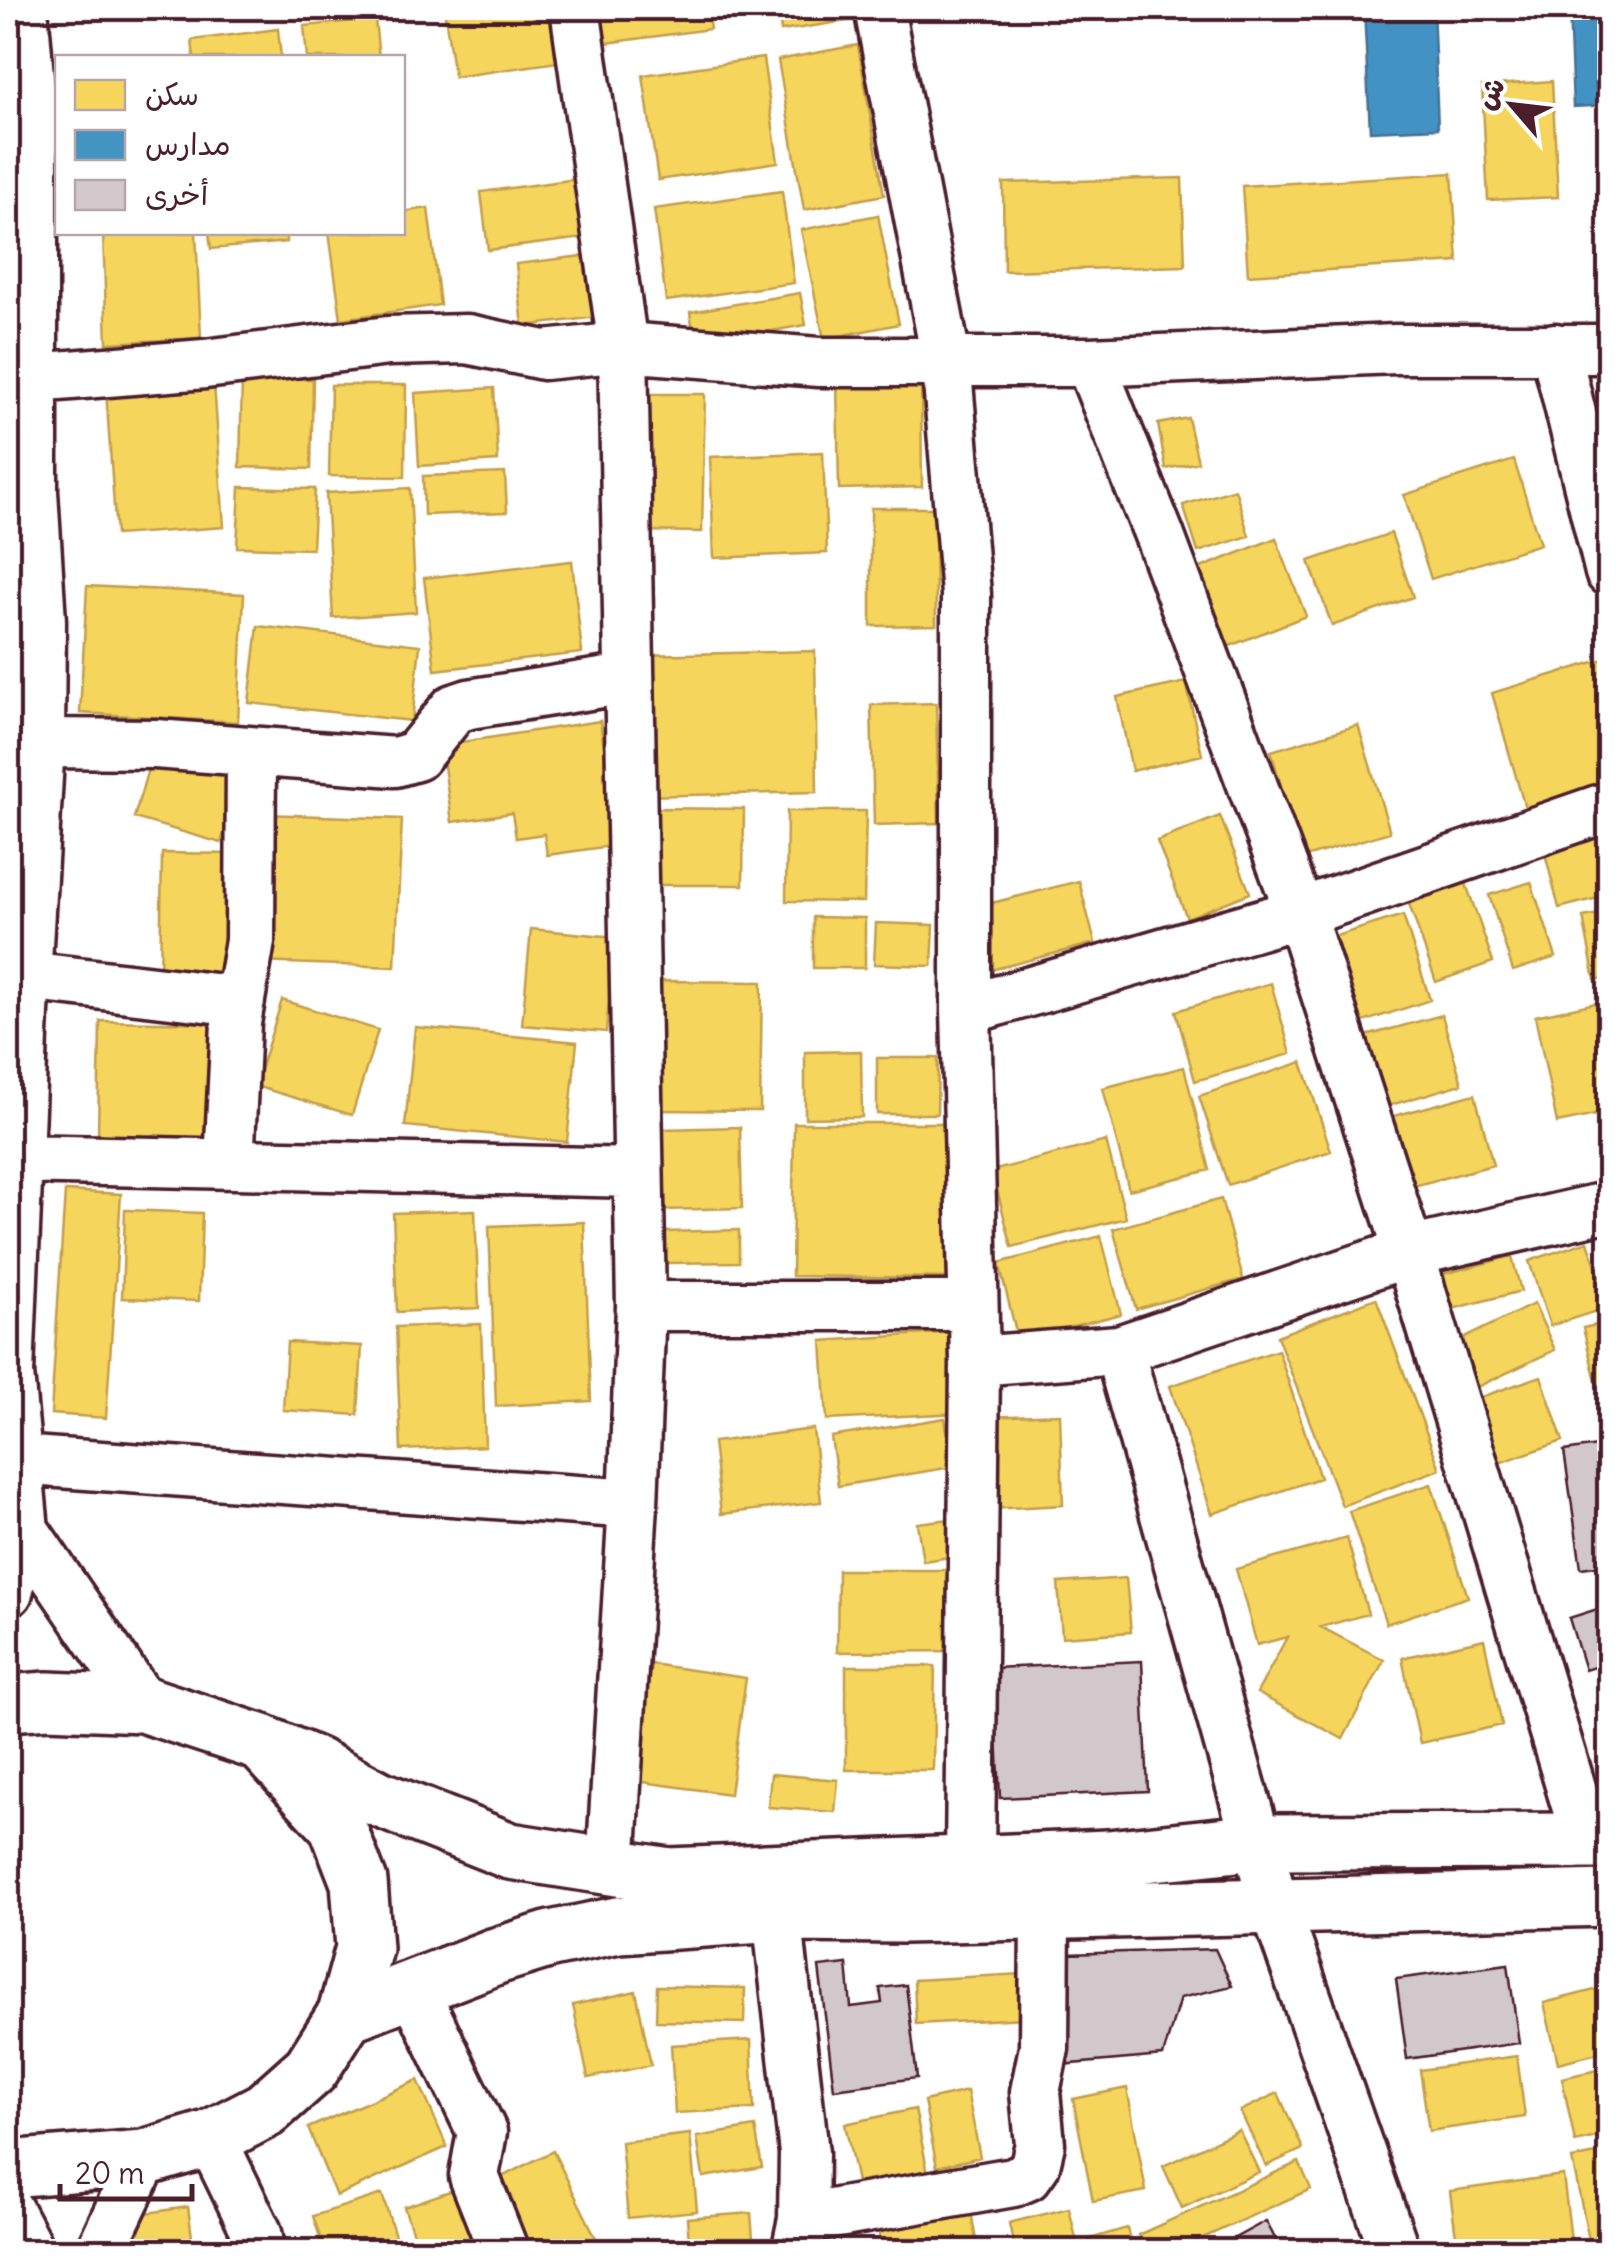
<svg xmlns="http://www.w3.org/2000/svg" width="1617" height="2259" font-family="Delius,'Playpen Sans Arabic',sans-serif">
<rect width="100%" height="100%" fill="#fff"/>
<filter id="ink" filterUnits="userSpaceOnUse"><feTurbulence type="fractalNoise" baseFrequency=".01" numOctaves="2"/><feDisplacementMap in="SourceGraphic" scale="20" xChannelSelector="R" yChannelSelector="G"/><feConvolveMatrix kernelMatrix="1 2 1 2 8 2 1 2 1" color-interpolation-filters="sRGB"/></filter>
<g filter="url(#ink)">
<path fill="#f6d55c" stroke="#c29e4d" stroke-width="2.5" d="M444 8H550L558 62 454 77Z
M601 8H707L710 29 606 43Z
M778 8H851L853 20 781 31Z
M375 19 379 58H307L304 26Z
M278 29 281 58H194L192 40Z
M858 45 884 195 804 210 778 60Z
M763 58 778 162 658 180 643 75Z
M1552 81 1558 197 1488 200 1482 86Z
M1452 173 1458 262 1248 275 1242 186Z
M1182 178 1185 266 1004 271 1003 183Z
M577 179 584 238 488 250 481 192Z
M782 191 794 283 666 301 654 209Z
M428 208 440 305 341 319 329 232H402V212Z
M878 215 899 324 824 339 801 230Z
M196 232 201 338 107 343 103 233Z
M209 232H286V242L211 249Z
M591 255 598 317 523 326 516 264Z
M800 293 806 325 695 344 690 312Z
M242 378 313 379 311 469 240 467Z
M214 383 224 527 116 535 106 391Z
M921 383 922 487 839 489 837 384Z
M331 385H406L405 477 329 476Z
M494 388 498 461 419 466 415 393Z
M632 394H705L702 532 630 531Z
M1188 418 1198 462 1166 469 1158 424Z
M823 452 827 553 714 558 710 457Z
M1514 460 1540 544 1431 579 1404 495Z
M505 473 507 512 424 515 423 476Z
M240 487 315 489 312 549 237 547Z
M410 488 416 612 333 618 326 493Z
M1235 489 1249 536 1198 552 1183 505Z
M871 508H935L936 625 871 626Z
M1391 533 1413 597 1332 626 1309 561Z
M1276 538 1306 616 1227 647 1198 569Z
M572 561 582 653 435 670 424 578Z
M87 586 244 594 238 722 80 713Z
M258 626 420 645 412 721 249 703Z
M815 651 817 792 642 796 639 655Z
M1604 659 1610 676V790L1527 815 1492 693Z
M1186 682 1202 755 1132 771 1117 697Z
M936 703 939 823 874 825 871 705Z
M600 721 618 845 547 855 544 834 516 838 512 813 452 822 441 745Z
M1358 725 1390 832 1302 858 1271 751Z
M152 755 239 780 221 843 134 818Z
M651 808 744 809 743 885H650Z
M787 811H866L864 902 786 901Z
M265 814 402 819 395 967 259 962Z
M1220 816 1250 893 1187 918 1157 841Z
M1610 825V895L1559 908 1542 842Z
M162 853 240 854 238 981H160Z
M1463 875 1493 962 1436 982 1406 895Z
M1079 881 1095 943 987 971 972 908Z
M1531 882 1556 957 1513 971 1489 895Z
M1610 912V977L1595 980 1583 917Z
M1403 915 1430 1000 1351 1026 1323 940Z
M813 917 865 918V968H813Z
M876 923 934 925 932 966 874 964Z
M531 929 615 937 606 1032 522 1025Z
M658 981 762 982 760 1111 656 1110Z
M1271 983 1291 1054 1195 1081 1176 1011Z
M282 1000 378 1030 352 1115 255 1086Z
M1610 1000V1112L1557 1123 1535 1016Z
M1442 1015 1462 1084 1374 1110 1355 1039Z
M100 1021 217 1023 216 1138 98 1136Z
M415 1027 577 1042 567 1142 405 1126Z
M861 1051 862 1117 805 1118V1052Z
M877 1058H938L937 1114H877Z
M1302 1062 1331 1151 1228 1185 1199 1096Z
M1184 1067 1210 1170 1129 1190 1103 1088Z
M1475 1094 1493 1165 1402 1189 1383 1119Z
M794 1123H949L947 1278 792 1276Z
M740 1127 742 1208 663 1210 662 1129Z
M1106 1141 1126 1218 1012 1247 992 1171Z
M65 1191 121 1194 106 1418 51 1414Z
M1221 1199 1243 1279 1136 1309 1113 1229Z
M125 1210 202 1213 199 1301 122 1298Z
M475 1210 479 1308 397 1312 393 1213Z
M584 1222 591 1401 496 1406 489 1226Z
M739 1230V1262L666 1263 665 1232Z
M1101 1236 1121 1314 1018 1340 999 1263Z
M1588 1241 1609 1307 1550 1326 1529 1261Z
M1512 1256 1521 1291 1445 1311 1436 1276Z
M1376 1298 1440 1469 1342 1506 1277 1336Z
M1534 1304 1555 1350 1477 1387 1456 1342Z
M1610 1322V1382L1597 1385 1583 1328Z
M481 1324 485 1446 401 1450 396 1327Z
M954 1332 959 1413 827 1420 822 1341Z
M287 1342 362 1346 358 1415 283 1410Z
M1278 1350 1320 1478 1212 1514 1170 1386Z
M1541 1376 1563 1441 1499 1463 1478 1398Z
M1060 1414 1063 1505 990 1509 987 1417Z
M945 1418 952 1467 838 1486 831 1437Z
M813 1429 821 1502 721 1514 713 1442Z
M1431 1484 1468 1597 1386 1624 1349 1511Z
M959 1518 964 1555 923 1561 917 1523Z
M1347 1538 1368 1614 1321 1627 1384 1660 1343 1739 1257 1693 1287 1637 1257 1645 1236 1569Z
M838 1570H958V1651L837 1652Z
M1126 1578 1131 1632 1062 1637 1058 1583Z
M1484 1639 1502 1725 1420 1743 1402 1658Z
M651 1664 746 1678 730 1794 635 1781Z
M846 1666H935L933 1770H846Z
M771 1774 838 1780 835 1812 768 1807Z
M1023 1974 1025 2018 916 2024 914 1980Z
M657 1986 745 1988 744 2023 656 2021Z
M1610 1986V2050L1558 2063 1544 2003Z
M636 1991 651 2065 588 2078 573 2005Z
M751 2040 754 2109 675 2113 671 2045Z
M1517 2056 1525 2117 1429 2131 1420 2070Z
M1610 2067V2134L1575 2142 1562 2078Z
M418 2080 447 2147 336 2196 308 2128Z
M1127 2088 1146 2191 1093 2201 1073 2099Z
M967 2091 980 2157 937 2167 924 2101Z
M1278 2093 1303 2149 1266 2166 1240 2111Z
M915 2109 931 2188 861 2202 845 2124Z
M755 2127 762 2167 703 2177 697 2137Z
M1239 2130 1259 2172 1182 2208 1163 2166Z
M690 2134 697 2211 628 2218 621 2142Z
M553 2151 598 2242 579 2252H515L482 2187Z
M1610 2151V2236L1589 2240 1572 2159Z
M1299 2162 1311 2189 1172 2252H1145L1138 2235Z
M1563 2175 1572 2248 1549 2252H1458L1450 2191Z
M467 2185 487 2245 469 2252H419L404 2207Z
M382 2194 400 2252H325L313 2216Z
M188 2207 194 2252H131L126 2216Z
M1069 2208 1079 2252H1015L1009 2223Z
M971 2211 978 2252H882L878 2227Z
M751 2213 754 2252H690L687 2218Z
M1127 2228 1133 2252H1092L1089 2239Z
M629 2238 652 2252H621Z"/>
<path fill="#4393c3" stroke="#457095" stroke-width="2.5" d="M1364 8H1433L1438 128 1370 131Z
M1569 8H1610V105L1573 107Z"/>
<path fill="#d2c7cb" stroke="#4a1f2b" stroke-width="2.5" d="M1610 1444V1564L1581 1568 1564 1451Z
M1610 1605V1662L1585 1670 1569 1618Z
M1142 1661 1148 1791 1000 1798 994 1668Z
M1215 1949 1232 1986 1180 1998 1163 2056 1048 2066 1068 1954Z
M847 1964 851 2007 882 2003 880 1988 906 1985 917 2078 834 2089 819 1967Z
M1508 1964 1519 2043 1407 2059 1396 1979Z
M1266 2221 1282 2252H1209Z"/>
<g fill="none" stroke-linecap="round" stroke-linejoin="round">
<g stroke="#4a1f2b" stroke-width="55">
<path id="minor" d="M575 8 623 347 641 1306 633 1504
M879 8 946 359 966 594V1010L975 1361 970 1862
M1555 348 1610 572
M1090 362 1160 537 1300 913 1409 1252 1587 1841
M34 378 205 364 388 341 467 339 544 355 623 347 819 362H1090L1396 349H1610
M40 743 155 744 395 762 416 756 454 709 469 704 627 679
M26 976 240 1001
M966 1010 1300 913 1610 806
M19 1159 636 1173
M229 1164 236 1023 250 941 251 752
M641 1306H973
M1119 1350 1275 1908 1395 2252
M975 1361 1119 1350 1409 1252 1610 1206
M17 1460 633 1504 611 1868
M24 1530 143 1704
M8 1592 24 1530 9 1374 24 1012 40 743 41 621 33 492V122L23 8
M777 1914 804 2153 803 2219 797 2248
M413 1988 482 2132 474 2176 504 2252
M211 2138 257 2233 261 2252
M8 2210 30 2252
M803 2219 1013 2182 1027 2176 1035 2165 1040 2144 1035 2092 1044 2048 1045 1911
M100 2252 144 2158"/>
</g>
<g stroke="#4a1f2b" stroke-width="62">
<path id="major" d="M8 1703 48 1700 143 1704 262 1743 337 1825 359 1882 364 1948 346 2014 311 2069 265 2110 211 2138 144 2158 8 2169
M262 1743 314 1765 379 1799 510 1851 669 1876 1108 1858 1256 1842 1610 1841
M346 2014 496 1956 551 1939 618 1925 777 1914 904 1915 1610 1898"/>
</g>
<use href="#minor" stroke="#fff" stroke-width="48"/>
<use href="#major" stroke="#fff" stroke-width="55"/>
</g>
</g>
<rect width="1617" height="2259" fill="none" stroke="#fff" stroke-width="40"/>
<rect x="20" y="20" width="1577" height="2219" fill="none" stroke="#4a1f2b" stroke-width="4" filter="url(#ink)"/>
<rect x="55" y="55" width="350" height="180" fill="#ffffff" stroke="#b7a5aa" stroke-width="2.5"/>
<rect x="75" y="80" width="50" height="30" fill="#f6d55c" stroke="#b7a5aa" stroke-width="2.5"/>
<text x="145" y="105" font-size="30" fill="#4a1f2b">سكن</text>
<rect x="75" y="130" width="50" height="30" fill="#4393c3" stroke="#b7a5aa" stroke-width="2.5"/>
<text x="145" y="155" font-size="30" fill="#4a1f2b">مدارس</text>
<rect x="75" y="180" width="50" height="30" fill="#d2c7cb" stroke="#b7a5aa" stroke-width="2.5"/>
<text x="145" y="205" font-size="30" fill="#4a1f2b">أخرى</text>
<g transform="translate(1512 105) rotate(298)" stroke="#ffffff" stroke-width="8" paint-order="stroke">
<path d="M0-8L18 38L0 25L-18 38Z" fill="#4a1f2b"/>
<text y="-15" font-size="28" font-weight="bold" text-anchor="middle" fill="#4a1f2b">ش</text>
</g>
<path d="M60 2184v15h132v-15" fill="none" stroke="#4a1f2b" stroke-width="5"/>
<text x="75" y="2184" font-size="30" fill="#4a1f2b" stroke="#ffffff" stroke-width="8" paint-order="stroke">20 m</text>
</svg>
